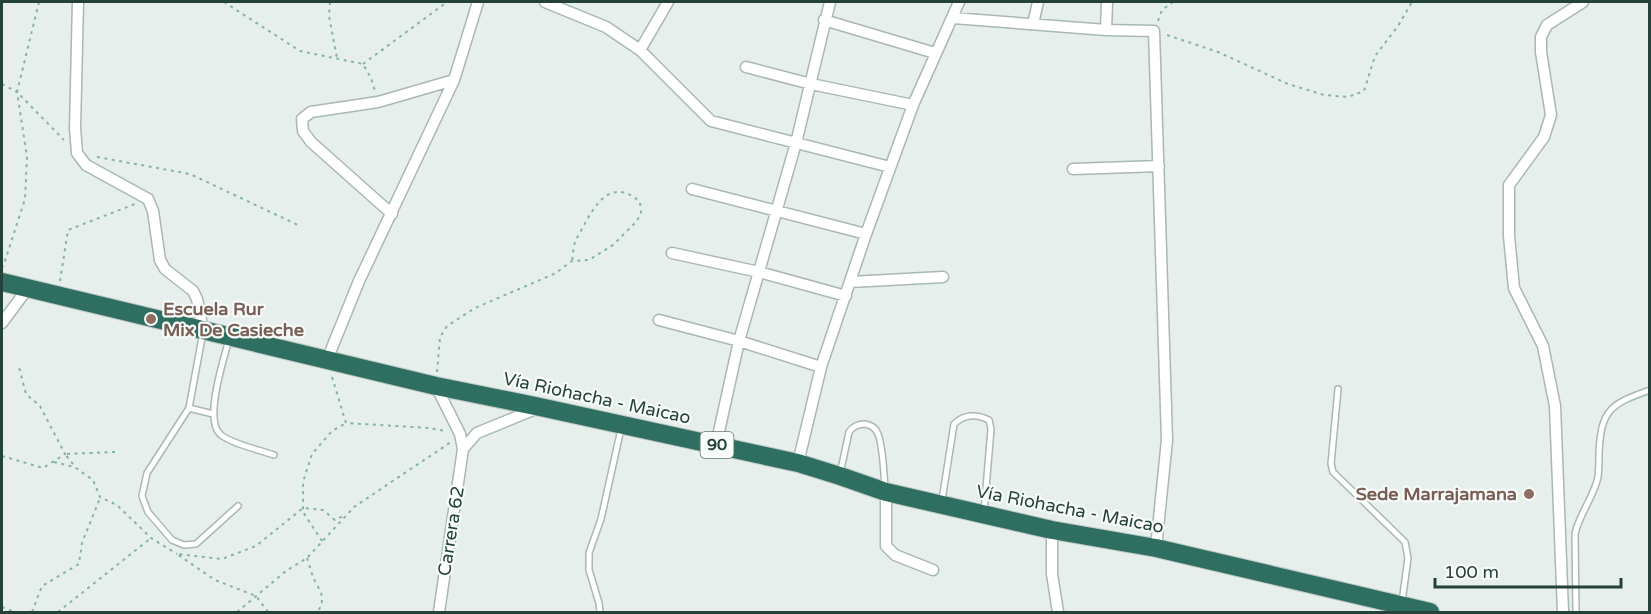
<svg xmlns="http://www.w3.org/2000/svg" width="1651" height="614" font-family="'Varela Round',sans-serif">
<rect width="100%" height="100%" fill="#e6efeb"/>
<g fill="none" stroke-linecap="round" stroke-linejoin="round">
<g stroke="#a8b8b2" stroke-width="8">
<path id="lane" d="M203 332 189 408 147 473 142 496 148 512 172 540 184 545 196 544 238 506
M229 339C224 359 203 421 221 435 232 444 260 450 274 455
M1338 389 1331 464 1333 472 1405 542 1408 558 1402 602
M189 408 213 414
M840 474 849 432C853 426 858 424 865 424 870 425 875 427 877 432 883 442 884 476 885 489
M942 500 954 424C964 414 977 414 989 420L991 429 984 512
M600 612 599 603 589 570V553L601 519 621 429
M1576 612 1575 534C1579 514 1594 497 1598 477 1599 469 1599 461 1599 453 1601 410 1610 404 1650 390"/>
</g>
<g stroke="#a8b8b2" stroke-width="13">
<path id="street" d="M78 2 75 128 77 153 86 165 148 199 153 211 160 260 165 269 193 291 197 299 203 331
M545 2 606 27 640 50 711 121 890 167
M953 18 1106 30 1154 31 1167 440 1156 548
M824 20 935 53
M1033 24 1038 2
M1106 30 1107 2
M640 50 668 2
M746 67 811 84 913 105
M1073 169 1159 166
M692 189 866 234
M392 214 311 142 303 131 302 119 311 112 378 102 454 80
M672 253 759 272 846 296
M850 282 943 277
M659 320 739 341 821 367
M2 323 28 288
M327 360 359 281 454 80 478 2
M436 386 460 434 463 449 439 612
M716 445 739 341 796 143 830 2
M463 449 477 433 538 408
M798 463 821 367 866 234 913 105 959 2
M886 492V546L895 555 933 570
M1052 530V574L1058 612
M1563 612 1555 406 1543 346 1514 288 1509 236V185L1544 137 1551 115 1541 52V37L1547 25 1583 2"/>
</g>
<g stroke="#c2cac8" stroke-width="20">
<path id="highway" d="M2 282 436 386 540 407 798 463 840 476 886 492 1052 530 1156 548 1430 612"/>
</g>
<path stroke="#86b3a5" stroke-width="2" stroke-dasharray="3 4.5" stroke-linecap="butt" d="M39 2 17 92 64 140
M224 2 300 51 363 64 371 78 375 91
M330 2 329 16 337 58
M1158 21 1162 10 1173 2
M1167 35 1218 52 1288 84 1324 95 1348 97 1364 91 1375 56 1398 26 1412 2
M363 64 447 2
M2 84 17 92 27 157 25 199 3 267
M97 157 190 174 300 226
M60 281 68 230 135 204
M437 372 440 337 447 326 475 308 556 273 572 261 589 260 613 245 637 221 641 213 640 202C613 178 597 201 584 225 581 231 577 237 575 242 573 248 573 255 572 261
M332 377 346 423 429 428 445 431
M115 452 65 454 76 468 93 480 100 497 117 505 151 538 177 554
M2 456 43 468 65 454 40 406 26 394 19 367
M54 462 74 467
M322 541 303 512V482L312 454 332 431 346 423
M307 558C309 564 311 571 313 577 319 591 327 595 318 612
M2 607 14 612
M32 612 42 586 79 564 82 543 100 498
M58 612 151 538
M237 612 286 571 307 558 354 507 451 442
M268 612 256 596 215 580 177 554 222 559 256 546 303 508 323 510 335 520 345 515"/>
<use href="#lane" stroke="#fff" stroke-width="5"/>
<use href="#street" stroke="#fff" stroke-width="10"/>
<use href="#highway" stroke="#2f6f62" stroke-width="18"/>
</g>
<g fill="#8d6e63" stroke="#f7fbf9" stroke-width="2">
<circle cx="151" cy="319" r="6"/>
<circle cx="1529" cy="494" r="6"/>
</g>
<g text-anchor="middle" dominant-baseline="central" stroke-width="4.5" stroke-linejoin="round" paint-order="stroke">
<rect fill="#f7fbf9" stroke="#637a73" stroke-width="1.5" x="700.5" y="432" width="33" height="26" rx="4.5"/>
<g font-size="16" font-weight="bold" fill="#24423a">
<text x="717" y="445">90</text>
</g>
<g font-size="18" font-weight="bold" fill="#785e54" stroke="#f7fbf9" text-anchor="start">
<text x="163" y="309">Escuela Rur<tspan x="163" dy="21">Mix De Casieche</tspan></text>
<text x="1517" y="494" text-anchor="end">Sede Marrajamana</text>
</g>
<g font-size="18" fill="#24423a" stroke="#f7fbf9">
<text transform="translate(597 398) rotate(12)">Vía Riohacha - Maicao</text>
<text transform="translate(1070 509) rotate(11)">Vía Riohacha - Maicao</text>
<text transform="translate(451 531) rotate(-81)">Carrera 62</text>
</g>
</g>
<rect width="1651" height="614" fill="none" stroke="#24423a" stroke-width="6"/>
<path d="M1435 578v9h186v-9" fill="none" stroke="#24423a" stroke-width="3"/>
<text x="1444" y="578" font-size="18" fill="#24423a" stroke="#f7fbf9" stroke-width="4.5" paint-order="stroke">100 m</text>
</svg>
